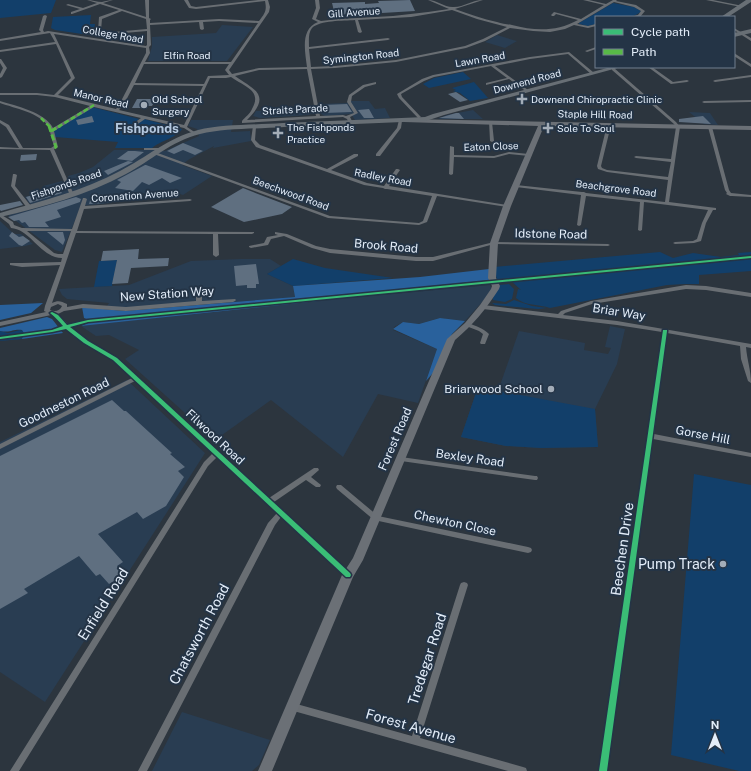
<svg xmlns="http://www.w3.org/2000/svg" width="751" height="771" font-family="'Public Sans',sans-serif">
<rect width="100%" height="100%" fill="#2c353e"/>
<path fill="#293d52" d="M222 25 253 27 227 61H148L152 46V37L216 33Z
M497 35 513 40 517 41 505 48 485 42Z
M351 101H369L375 109 385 108 390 118 355 120 351 114 325 116 321 114 320 104 346 103Z
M310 109 311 114 308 115 260 118 253 116 256 111Z
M473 110 483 119H438L447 115Z
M689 112 710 113 718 125 704 124Z
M191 120H233L231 132 250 131 251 141 213 148 214 146 188 160 182 165 212 176 183 195 174 192 113 195 110 203 81 206 62 252 55 250 8 215 36 208 29 203 25 197 46 191 43 186 62 181 65 188 69 187 68 176 79 173 93 167 114 150H144V148H150L165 151 199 136 197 129 188 126Z
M0 221 14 234H21L33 244 25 246 0 249Z
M241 259H270L281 266 267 274 293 286 295 297 121 311 105 309 109 303 67 299 62 295 59 289 129 285 191 261Z
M490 285 492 291 465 321 440 318 419 324 403 322 394 327 393 330 437 349 418 403 378 394 343 457 271 400 215 440 125 359 139 350 109 335 96 336 81 326 291 303Z
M610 326 625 329 617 364 595 409 598 447 541 448 506 446 461 437 478 387 498 391 519 331 585 343 584 350 608 354 611 348 605 347Z
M127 380 205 453 45 702 0 672V442Z
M182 712 270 740 259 765 252 771H152Z"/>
<path fill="#123f6a" d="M0 0H56L51 13 0 18Z
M613 3 634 7 641 11C636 20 606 17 596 17V24L588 26 579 24V23Z
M91 15 90 24H95L94 30 89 35 55 30 51 28 53 17Z
M463 72 471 79 429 88 423 84 434 78Z
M474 82 488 98 470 101 460 93 453 91 456 90 452 88Z
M92 107 139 119 128 128H132L144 119 182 129C178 137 160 141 152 148H115L118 142 55 137 54 130Z
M660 252 673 258 693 253 721 257 739 255 738 253 751 252V271L699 275V284H685L667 285 550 308C539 304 525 306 516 298L518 289 521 290 509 279 497 280 494 267Z
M293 259 325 268 393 278 293 286 267 274Z
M117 260 112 286 94 287 99 261Z
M509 284 514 289 512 299 505 302 493 300V298L498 285Z
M514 300 532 306 547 308 538 309 495 305 492 303 506 304Z
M20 330 24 331 22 339 0 341V331L8 333Z
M478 387 595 409 598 447 541 448 506 446 461 437Z
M694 474 751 485V771H739L671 755Z"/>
<path fill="#29619c" d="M489 269 491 280 322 297 318 301 81 326 90 322V320L84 318 82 307 124 311 295 297 293 286 420 277Z
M43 303 31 313 0 320V305Z
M47 317 52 319 63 333 22 339 24 333 22 330C12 329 12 333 0 331V328Z
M440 318 465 321 452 334 433 373 426 381 437 349 393 329 403 322 419 324Z"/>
<path fill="#5f6f80" d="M410 0 415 11 382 13 381 10H367L368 13 335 15 332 3 365 2V4L379 3 378 1Z
M456 92 468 100 460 102 448 94Z
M137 99H156L152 106H142L141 108H132Z
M347 104 352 112 325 113 323 105Z
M369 109 374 118H364L358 110Z
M456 113H459L464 119 439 118Z
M92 116 94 122 78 125 76 120Z
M703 116 711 124 679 122V119Z
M183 143 203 151 195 155 183 150 174 154 167 151Z
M128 151H135L144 152 132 161 117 159Z
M37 154 36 160 20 161 21 155Z
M128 161 133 162 108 175 104 171Z
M145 165H146L182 178 170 183 162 178 149 185 142 182 133 191 115 188 121 182 117 180Z
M58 188 62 193 30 203 26 197Z
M243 188 253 192 292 207 282 214 244 222 211 207Z
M92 194H95L107 195 104 203 89 204Z
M76 197 81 199 80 202 57 210 61 217 45 222 49 227H29L25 222 22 223 19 220 14 221 8 217Z
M20 201 23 205 1 211 0 210V205Z
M12 232 19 237 23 236 30 241 22 246 19 245 9 236Z
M47 232H63L65 240 63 245Z
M139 249 138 259 169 258 168 266 131 268 128 283 112 284 117 260 101 261 103 251Z
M256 264 259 284H256V288H247V285L236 286 234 266Z
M112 400 124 411H126L172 453 170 454 185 467 178 471 184 477 166 506 143 519 137 512 98 534 123 562 117 566 120 570 118 571 122 576 109 584 100 574 96 576 79 556 24 589 28 593 0 609V456Z"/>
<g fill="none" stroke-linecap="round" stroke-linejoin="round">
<path fill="#696e73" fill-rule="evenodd" d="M87 0C92 0 97 2 102 2 106 1 109 0 113 0L103 3 146 17 145 0H149V18L151 19 150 20V23L219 19 259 21C265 13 267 11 265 1L196 9 189 8 184 0H188L191 6 196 7 258 0H268L270 7 269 12 229 70 232 74 259 68 307 67C305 51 300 29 318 22L312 19 316 8 315 0H319L320 8 316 19 321 21 339 19 393 16 428 12 449 9 428 0C437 0 445 8 454 7 464 7 472 0 483 0L455 9C469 14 483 19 497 22 502 24 507 24 512 25 535 31 556 32 578 20L556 14 554 16H552L551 15 554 12 581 19 604 5 583 0H589L606 4 613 0H617L616 1 636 5 645 11 640 17H631L638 15 641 11 634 7 614 2 577 24 588 26 596 24V26L588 28 574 25 565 29 550 32 533 31 510 28 485 41 466 48 396 62 335 68 311 69 320 116 343 115 346 116 354 113 347 102 349 95 363 85 376 82V84L365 87 352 96 351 102 358 113 350 117 353 123 351 124 349 123 347 119 343 117 242 123V121C245 117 250 114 252 109 263 90 243 86 231 77L226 78H210L187 127 196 133V135H195L184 128 145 119 132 128H130V126L141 118 94 107 54 131 58 147 54 149 74 195 72 196 70 195 50 150 0 149V147L19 148 6 127 0 123V120L9 125 23 148H51L54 146C52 141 50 130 48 126 40 113 14 108 0 103V101C16 106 45 112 53 128L90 106 55 97 37 95H0V93H37L54 95 71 78 56 44 0 52V50L55 42 50 33 0 41V39L41 32 39 30 43 16 45 15 47 16 43 30 44 32 48 31 146 46 147 45V31L113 34 98 32 99 17 119 10 100 4 72 14H71V12L80 9 66 5 68 4 83 8 97 3ZM452 10 477 19 507 27 483 39 465 46 396 60 335 66 311 67 309 49 388 40 390 39 388 38 309 47C309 41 308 33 312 28 320 20 343 21 355 20L358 32 360 33 362 32 358 20 411 17ZM122 11 146 19 147 29 113 32 101 30 102 19ZM219 21 258 23 231 62H145L150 53 149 47 151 45 150 25 199 22 200 29 202 30 204 29 203 22ZM54 34 146 48V53L119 105 116 109 58 95 75 78ZM144 64H229L225 70 229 75 208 76 204 84 135 83ZM307 69 316 116 247 120C272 95 255 90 235 76L259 70ZM134 85 203 86 184 125 119 110 123 106Z
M706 0H713L743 6 741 7Z
M734 28 751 38V41L734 30Z
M596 47V49L587 52 585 51Z
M569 52 593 72V74H591L568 54 530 59 495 66 528 90 529 91 527 92 509 79 486 85V83L507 78 491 66 434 77 424 81 401 94 402 97 420 116 421 117 419 118H418L399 98 397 94 422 79 433 75 530 57Z
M734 53 751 64V67L734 56Z
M0 59H1L7 68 2 77 0 78V74L3 68 0 63Z
M648 67H652L673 82 687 80 689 81 687 82 671 84Z
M612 68H614L676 122 680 127 669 202 716 208V210H713L706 223 701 241 694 243 675 244 673 243 675 242 693 241 697 239 702 223 708 210 644 202 642 230 640 231 638 230 640 202 586 196 581 225 579 226 577 225 581 195 516 187 514 186 516 185 582 192H584L586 193 665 202 668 180 607 172 598 169 597 166 607 125 609 124 611 125 601 166 602 168 607 170 668 177 671 162 636 158 634 157 636 156 671 159 676 127 674 124 612 70Z
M751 75V77L715 82 713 81 715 80Z
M751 100V102L704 103 702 102 704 101Z
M399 120 402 121 401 128 380 156H376V154L397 128Z
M489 121 492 122 494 141 492 142 490 141Z
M253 126 256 127 255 140 260 145 327 169 354 154H358V156L331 170 367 183 384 186 396 169H398L400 170 389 186 507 205 509 206 507 207 437 196 427 222 419 225 328 218 151 153 155 152 330 216 419 223 423 221 432 196 387 189H385L383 188 364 185 256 147 251 140Z
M709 126 712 127 729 190 731 193 751 195V197L732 196H730L726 194 727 193 725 190 708 127Z
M450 146 454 147V155L494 156 509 152 529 154 531 155 529 156 509 154 494 158 454 157 453 174 451 175 449 174Z
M144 148H159L161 149 159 150H144Z
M13 174H15L17 175 15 186 31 206V208H27L11 186Z
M83 198H85L87 199 85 206 190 199 192 200 190 201 84 209 77 231 254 232V233L252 234H218L219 255 216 257 213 255V234L76 233 52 303C58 300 61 301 67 304V307L83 304 126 307 196 301V291L199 289 202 291V301L235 299 236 300 235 301 233 302 126 311 83 308 64 311 58 314 77 333 88 341 117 358 137 376 139 377 140 379 269 498 314 468H318L319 470 311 477 321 485 320 487H316L306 480 274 502 282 510H284L285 513 351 573 352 575 351 577 348 578 345 577 281 517 275 525 147 771H138L268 523 277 513 217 457 208 466 19 771H10L204 462 213 453 135 381 0 449V444L132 378 113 360 84 343 73 336 51 315 0 326V322L46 312 44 311 45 306 60 265 22 267 10 265V263H22L61 262 62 258C41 258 30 229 11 228L9 224 0 217V214L13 222 14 225 22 228 72 229ZM27 231H71L63 254H58L54 253ZM58 304 62 306C60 311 55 312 50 310L51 307Z
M275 232 287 234 316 246 330 249 416 257H433L494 242 608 244 610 245 608 246 494 244 433 261H416L330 253 312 248 284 236 271 239 268 245 251 248 249 247V246L264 243 267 237 278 235 275 234Z
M686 285 706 286 751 293V297L706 290 686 289 592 304 565 313 563 315 617 321 751 344V348L746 347C747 360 751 370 751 383L748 381 741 359 740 346 667 333 654 434 751 453V457L653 439 607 771H599L662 332 617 325 483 309 480 307 483 305 558 314 561 311 591 301Z
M468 323C476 326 483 328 489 334L485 344H481L480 343 483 334 479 331 466 326 465 325Z
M399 457H401L535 476H537L538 478 537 480H535L401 461H399L398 459Z
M337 485H341L378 516 528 547 531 548 532 550 531 552 528 553 374 520 337 489 336 487Z
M464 582 467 583 468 585 420 738 523 767 526 768 527 771H508L290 710 289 707 290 704 293 703 412 736 460 585 461 583Z"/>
<path fill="#6b7076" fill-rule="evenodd" d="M406 119 751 126V130L544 126 511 206 498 243 496 278 500 286 499 289C486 309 473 325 455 340L363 560 353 577 272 771H258L342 575 353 558 447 339 465 323 480 305 491 289 492 286 488 278 490 243 503 206 538 126 404 122 403 121Z"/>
<path fill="#686f75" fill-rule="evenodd" d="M746 0H751V2L728 17H721Z
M751 29V33L734 37V33Z
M611 67H621L444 115 426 121C379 123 331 125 284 127 257 129 226 128 200 134 171 141 151 161 126 174 87 195 43 207 0 217V213C41 201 83 191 120 171 147 157 168 138 198 130 222 124 257 125 283 123 330 121 378 119 425 117L433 114Z"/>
<path stroke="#58b947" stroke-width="2.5" stroke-dasharray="5 2.5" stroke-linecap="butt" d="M41 118 50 127
M58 127 94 105"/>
<path stroke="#58b947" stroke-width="3" stroke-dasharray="6 3" stroke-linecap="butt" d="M49 126 56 147 52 149
M51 131 60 126"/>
<g stroke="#243446" stroke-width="3">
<path id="cycleway" d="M751 256V258L88 322 70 327 88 341 117 358 350 573 351 575 350 577H346L113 360 84 343 66 329 52 332 0 339V337L52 330 63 326C59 321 55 317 50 313L52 312 58 315 67 325 88 320Z
M663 330H667V331L607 771H599Z"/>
</g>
<use href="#cycleway" fill="#3abd76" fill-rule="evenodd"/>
</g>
<g fill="#a3adb8" stroke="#243446" stroke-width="1.5">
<path d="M520 93h4v4h4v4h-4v4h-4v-4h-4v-4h4z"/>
<circle cx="144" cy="105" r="4"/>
<path d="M546 122h4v4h4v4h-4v4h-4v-4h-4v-4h4z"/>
<path d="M276 127h4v4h4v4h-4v4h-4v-4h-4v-4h4z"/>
<circle cx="551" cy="389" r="4"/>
<circle cx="723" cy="564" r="4"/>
</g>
<g text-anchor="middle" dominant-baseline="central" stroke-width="4" stroke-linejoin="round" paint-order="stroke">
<g font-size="10" fill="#e3edf9" stroke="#243446">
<text transform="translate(354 12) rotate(-4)">Gill Avenue</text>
<text transform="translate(113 34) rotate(10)">College Road</text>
<text x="187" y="55">Elfin Road</text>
<text transform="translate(361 56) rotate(-6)">Symington Road</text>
<text transform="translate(480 59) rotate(-10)">Lawn Road</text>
<text transform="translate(527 81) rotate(-15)">Downend Road</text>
<text transform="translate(101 98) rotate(13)">Manor Road</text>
<text transform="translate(295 109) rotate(-3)">Straits Parade</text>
<text transform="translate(595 114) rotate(1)">Staple Hill Road</text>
<text transform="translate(491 146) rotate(-2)">Eaton Close</text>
<text transform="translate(383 177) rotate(11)">Radley Road</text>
<text transform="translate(66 184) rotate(-19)">Fishponds Road</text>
<text transform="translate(616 188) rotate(7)">Beachgrove Road</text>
<text transform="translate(291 193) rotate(20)">Beechwood Road</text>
<text transform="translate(135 195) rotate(-4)">Coronation Avenue</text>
</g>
<g font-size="10" fill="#e3edf9" stroke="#243446" text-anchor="start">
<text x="152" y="99">Old School<tspan x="152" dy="12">Surgery</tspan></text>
<text x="531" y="99">Downend Chiropractic Clinic</text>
<text x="287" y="127">The Fishponds<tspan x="287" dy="12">Practice</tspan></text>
<text x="557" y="128">Sole To Soul</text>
</g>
<g font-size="12" fill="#e3edf9" stroke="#243446">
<text transform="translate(551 234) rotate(1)">Idstone Road</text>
<text transform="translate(386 246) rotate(5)">Brook Road</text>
<text transform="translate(167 294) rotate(-4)">New Station Way</text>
<text transform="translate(619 312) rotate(9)">Briar Way</text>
<text transform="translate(64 403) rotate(-26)">Goodneston Road</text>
<text transform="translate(703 435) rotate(11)">Gorse Hill</text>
<text transform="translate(215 437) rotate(43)">Filwood Road</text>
<text transform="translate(395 439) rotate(-67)">Forest Road</text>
<text transform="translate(470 458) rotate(8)">Bexley Road</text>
<text transform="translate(455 523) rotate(12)">Chewton Close</text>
</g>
<g font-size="12" fill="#e3edf9" stroke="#243446" text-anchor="end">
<text x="543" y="389">Briarwood School</text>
</g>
<g font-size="13" font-weight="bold" fill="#b4c8df" stroke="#243446">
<text x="147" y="128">Fishponds</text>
</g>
<g font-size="14" fill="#e3edf9" stroke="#243446">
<text transform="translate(622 549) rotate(-82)">Beechen Drive</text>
<text transform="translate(103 604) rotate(-58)">Enfield Road</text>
<text transform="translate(199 634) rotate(-62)">Chatsworth Road</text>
<text transform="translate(427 659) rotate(-72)">Tredegar Road</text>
<text transform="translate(411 726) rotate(16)">Forest Avenue</text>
</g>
<g font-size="14" fill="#e3edf9" stroke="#243446" text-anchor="end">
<text x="715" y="564">Pump Track</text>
</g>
</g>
<rect x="595" y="16" width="140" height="52" fill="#243446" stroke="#707e8e"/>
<rect x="603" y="29" width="20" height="6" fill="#3abd76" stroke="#707e8e"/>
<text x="631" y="36" font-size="12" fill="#e3edf9">Cycle path</text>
<rect x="603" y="49" width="20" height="6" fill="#58b947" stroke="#707e8e"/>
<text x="631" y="56" font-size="12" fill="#e3edf9">Path</text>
<g transform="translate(715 735)" stroke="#243446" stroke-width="3" paint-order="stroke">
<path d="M0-3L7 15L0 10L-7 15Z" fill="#e3edf9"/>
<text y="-6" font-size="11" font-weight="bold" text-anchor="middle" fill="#e3edf9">N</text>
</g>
</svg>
